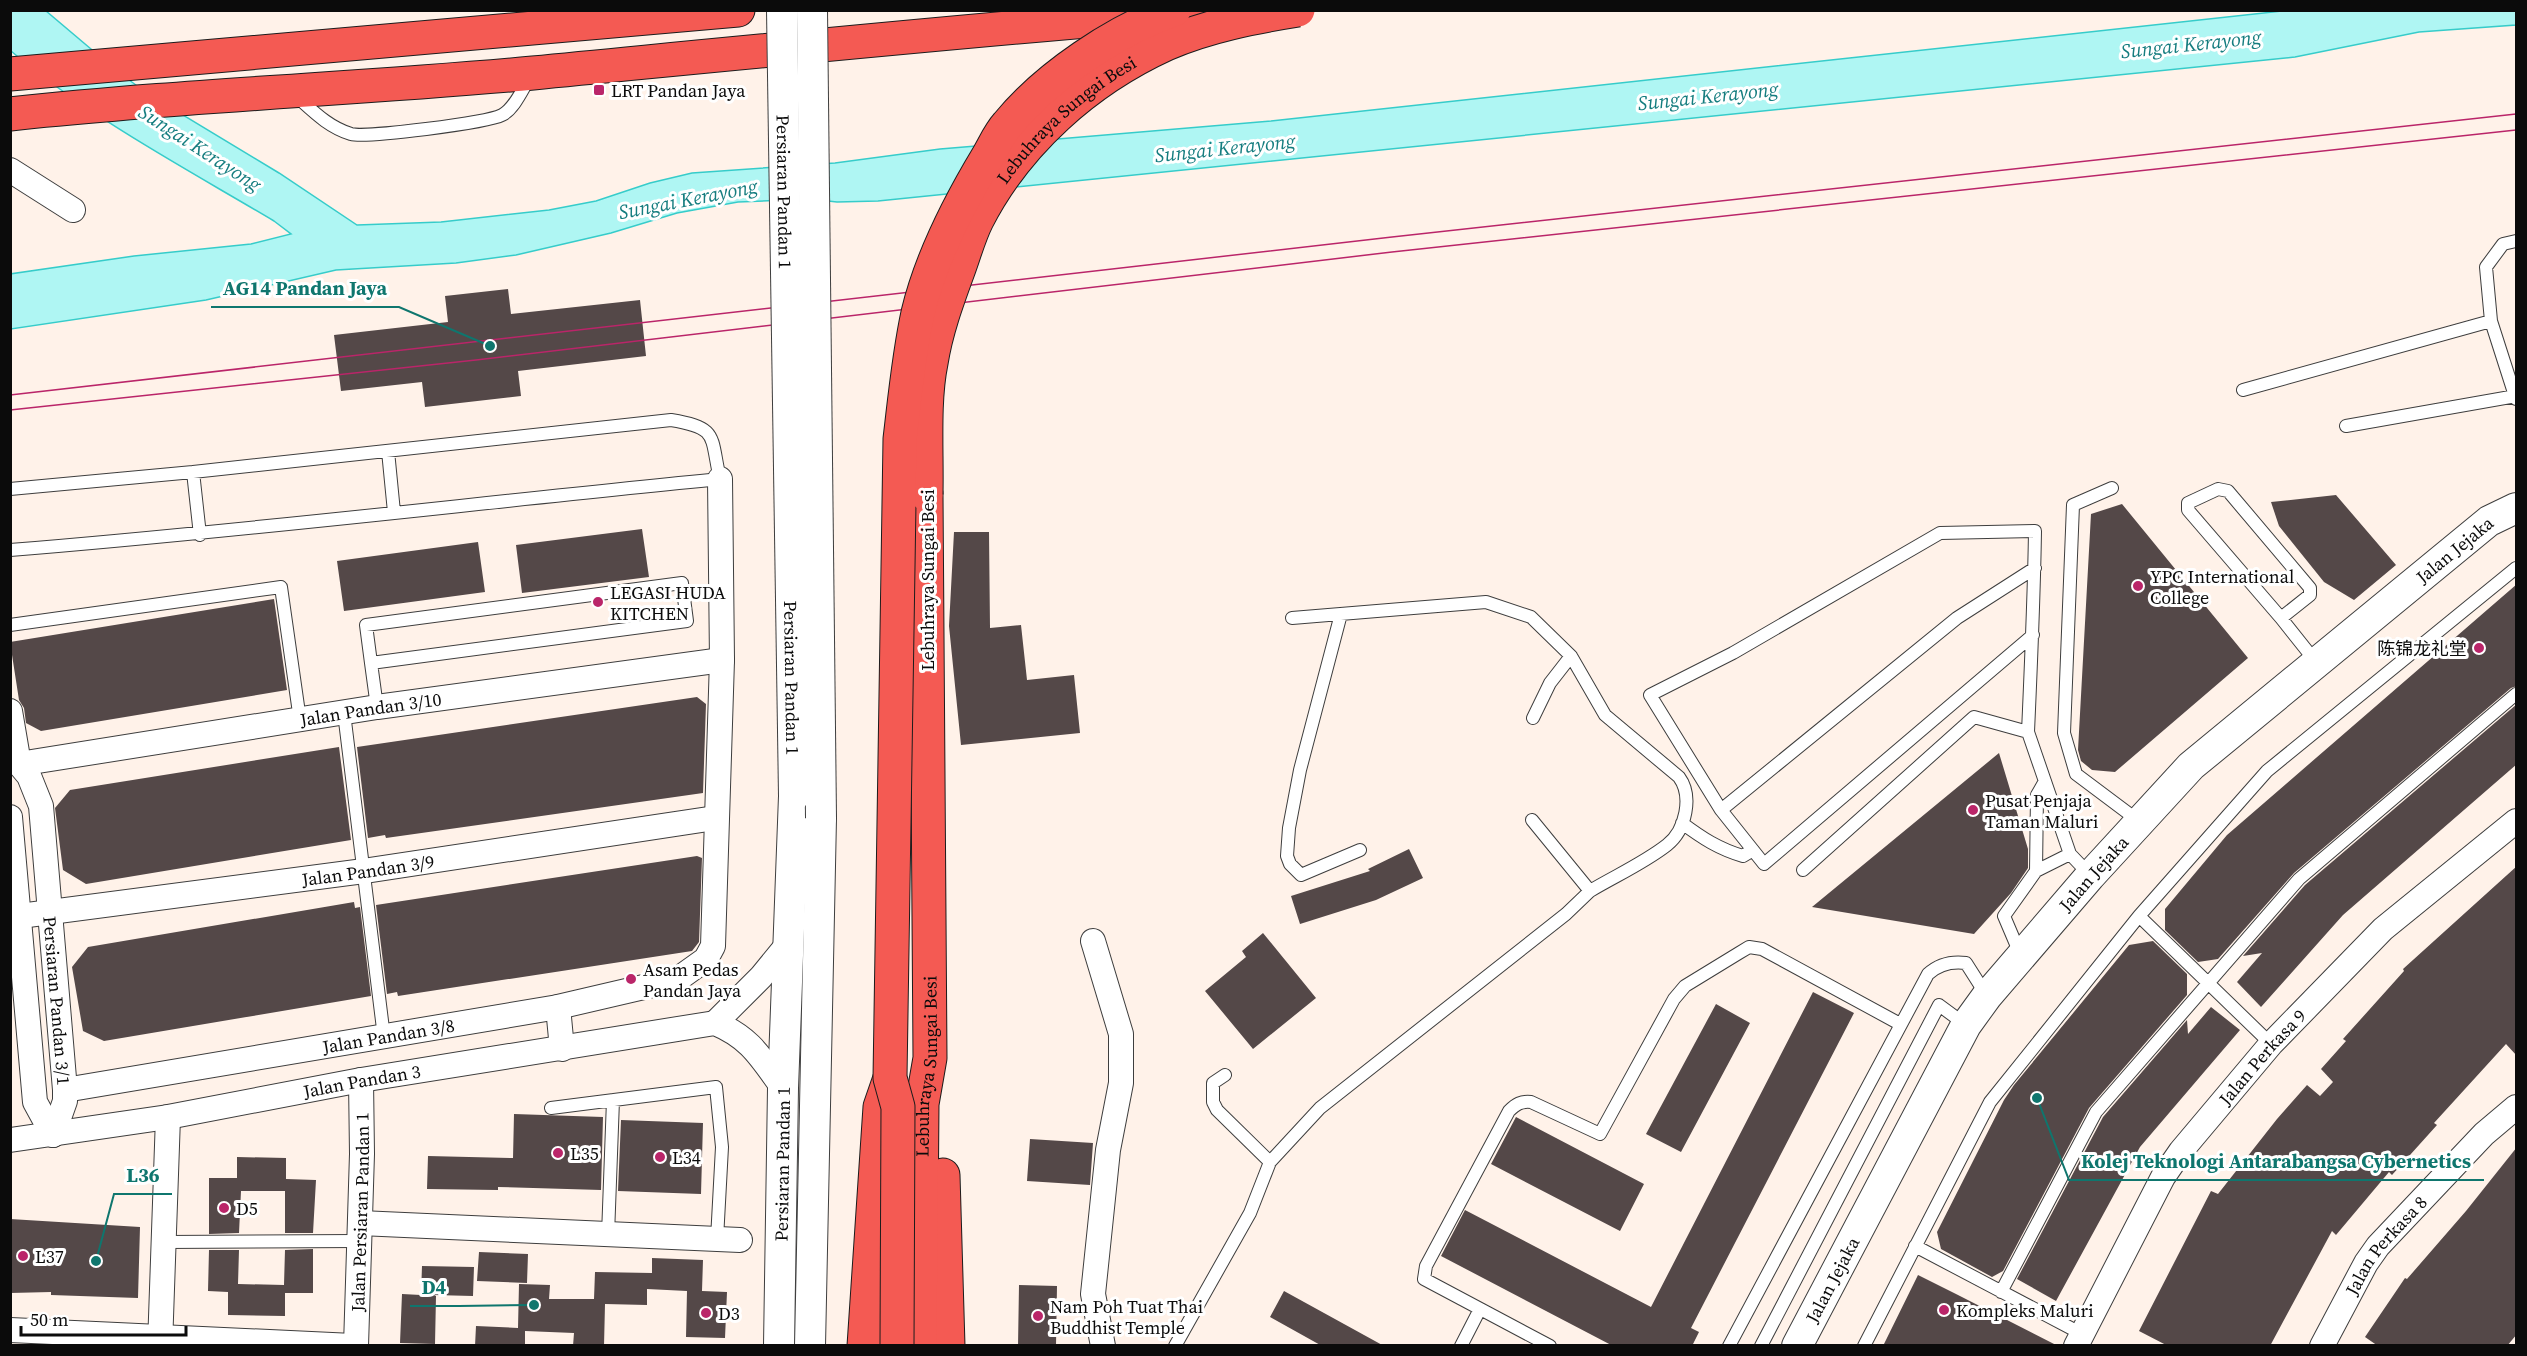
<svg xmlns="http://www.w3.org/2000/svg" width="2527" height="1356" font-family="'Source Serif 4','Noto Sans SC',serif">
<rect width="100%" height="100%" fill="#fff2e9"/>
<path fill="#aff6f3" stroke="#36ccca" stroke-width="1.5" d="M11 11H46L117 71 148 94 279 173 357 225 441 222 549 210 596 201 650 183 692 173 835 163 940 149 1271 121 2282 11H2516V25L2419 32 2295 57 878 201 837 202 810 199 738 202 677 213 611 233 516 255 456 263 336 270 206 300 11 329 10 274 134 256 251 244 291 234 274 221C185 168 90 118 11 51Z"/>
<path fill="#544848" d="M508 289 511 314 640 300 646 356 518 371 521 396 425 407 422 382 341 391 334 335 448 322 445 296Z
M2336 495 2396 565 2354 600 2324 582 2279 526 2271 502Z
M2122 504 2248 658 2115 772 2092 770 2081 761 2078 750 2091 514Z
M642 529 649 577 522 593 516 545Z
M954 532H989L990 628 1021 625 1027 680 1074 675 1080 733 961 745 949 626Z
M478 542 485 592 344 611 337 561Z
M2517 584V686L2511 688 2294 873 2218 959 2198 962 2165 930V909L2227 835Z
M274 599 287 690 41 731 26 723 24 708 19 700 10 642Z
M697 697 706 704 703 793 386 838 385 835 368 838 357 747Z
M2517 704V764L2343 915 2261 1007 2237 982 2262 953 2243 956 2305 885Z
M339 747 351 840 86 884 63 870 55 808 70 790Z
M1999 753 2028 849V868L2011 893 1974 934 1812 907Z
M1409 849 1423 878 1376 900 1300 924 1291 896 1370 871 1368 869Z
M697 856 702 858 699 942 692 951 398 996 397 992 387 994 376 905Z
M2517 866V1056L2506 1044 2434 1123 2437 1125 2392 1175 2389 1172 2336 1235 2332 1231 2270 1346H2168L2139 1331 2211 1191 2218 1194 2277 1119 2307 1085 2320 1096 2333 1082 2321 1069 2346 1041 2343 1039 2404 971 2403 969Z
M354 902 355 908 360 907 371 996 104 1041 83 1031 72 967 88 947Z
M1263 933 1316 998 1253 1049 1205 991 1246 957 1242 951Z
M2153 941 2187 974V995L2089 1108 2003 1271 1992 1277 1941 1249 1937 1232 2004 1100 2014 1085 2129 945Z
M1813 992 1854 1013 1691 1328 1699 1332 1692 1346H1613L1441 1256 1465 1210 1651 1307Z
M1716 1004 1750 1023 1681 1152 1646 1134Z
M2211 1007 2240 1030 2140 1147 2056 1301 2017 1279 2103 1117 2187 1020 2188 1034Z
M514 1114 603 1117 601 1190 498 1187V1190L427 1189 428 1156 513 1158Z
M1516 1117 1644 1184 1620 1231 1491 1164Z
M621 1120 703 1123 701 1194 618 1191Z
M1030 1139 1093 1143 1090 1185 1027 1181Z
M2517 1147V1334L2507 1346H2378L2365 1337 2405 1278 2407 1279 2466 1211Z
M237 1157 286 1158V1179L316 1180 313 1233H285V1191H241L239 1233 209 1234V1178H237Z
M10 1219 140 1227 138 1298 51 1295V1292L10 1293Z
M313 1249V1293H285V1316L228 1315V1292L208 1291 209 1250H239L238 1284 284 1285 285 1250Z
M479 1252 528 1254 527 1283 477 1281Z
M652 1258 703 1260 702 1291 727 1292 725 1338 686 1337 687 1291 647 1289V1305L605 1304 604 1346H573L574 1333 525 1331V1346H475L476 1326 518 1328 519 1284 550 1285 549 1299H594L595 1272 652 1273Z
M422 1266 474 1267 473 1296 434 1295 436 1296 435 1344 400 1343 402 1294 421 1295Z
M1918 1275 1958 1295 2058 1346H1883Z
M1019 1285 1057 1286 1056 1346H1018Z
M1284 1291 1384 1346H1322L1270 1317Z"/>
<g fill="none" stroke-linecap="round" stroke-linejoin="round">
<g stroke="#3e3e3e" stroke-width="14">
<path id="service" d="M295 95C313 111 328 127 351 134 366 138 486 123 502 115 514 109 522 90 529 79
M2491 321 2486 267 2503 244 2516 241
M2243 390 2491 321 2516 399
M2346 426 2516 396
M388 451 394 512
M193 472 200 535
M2112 488 2073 505 2064 733 2076 774 2128 813 2136 824
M10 489 193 472 671 420C719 428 710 435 720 479 484 502 248 531 10 550
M1341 614 1300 770 1289 828 1287 856 1290 864 1301 875 1360 850
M1292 618 1486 602 1531 617 1571 656 1605 715 1679 777C1693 796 1686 830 1667 845 1644 863 1615 876 1590 891
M2281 618 2310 595V588L2228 491 2218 489 2188 503V510L2281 618 2316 662
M10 625 281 587 300 720
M371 663 366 625 682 583 687 621 371 663 377 707
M344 713 384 1037
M1533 718 1550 683 1571 656
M2028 732 2070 854 2090 875
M1721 810 1957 618 2035 568
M1682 823C1702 838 1719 849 1743 856L1753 850
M1803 870 1974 717 2028 732C2031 665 2034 598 2035 531L1940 533 1733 653 1650 695 1721 810 1764 864 2033 635
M2036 871 2070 854
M2139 916 2271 1044
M2021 956 2004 916 2036 871 2037 795 2045 781
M1225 1075 1213 1083V1102L1217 1110 1270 1162
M551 1108 716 1087 722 1147 717 1239
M608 1235 613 1100
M164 1242 359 1241
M1915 1246 2082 1334
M2001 1292 2096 1112 2299 879 2516 694
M1175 1346 1250 1213 1270 1162 1320 1108 1566 914 1590 891 1532 820
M1461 1346 1480 1309
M1550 1346 1424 1279 1426 1266 1509 1111C1516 1104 1521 1101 1531 1102L1600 1134 1674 999 1685 986 1739 953 1749 947 1762 949 1900 1024
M1729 1346 1928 974C1939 964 1951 961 1966 963L1987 996
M1761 1346 1939 1005 1966 1025
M1864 1346 1990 1102 2139 916 2267 771 2516 568"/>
</g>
<g stroke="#3e3e3e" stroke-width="26">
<g id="minor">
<path d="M10 170 73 210"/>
<path id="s1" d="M10 711 19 764 29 776 41 806 65 1090V1101L53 1135"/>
<path id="s2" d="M19 764 377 707 722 660"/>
<path d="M10 817 35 1102 53 1135"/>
<path id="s3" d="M20 916 364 871 715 818"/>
<path d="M1093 941 1121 1034V1083L1108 1150 1093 1294 1103 1346"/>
<path d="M558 1007 562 1049"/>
<path d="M715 1023 761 977 788 944"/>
<path id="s4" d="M65 1090 558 1007 678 979 706 959 713 946 722 660 720 479"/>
<path id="s5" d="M10 1140 168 1117 361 1080 715 1023C751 1038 761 1058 783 1088"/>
<path d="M360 1223 740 1240"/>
<path d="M10 1330 353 1346"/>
<path d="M160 1346 168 1117"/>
<path id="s6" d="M356 1346 362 1154 361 1080"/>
<path id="s7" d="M2076 1346 2163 1177 2181 1151 2271 1044 2383 929 2516 821"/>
<path id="s8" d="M2322 1346 2366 1263 2378 1246 2484 1134 2516 1107"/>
</g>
</g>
<g stroke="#3e3e3e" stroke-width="32">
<g id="tertiary">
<path id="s9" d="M779 1346 783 1088 794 796"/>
<path d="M810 1346 821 818"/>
<path id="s10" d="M1797 1346 1966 1025 1987 996 2090 876 2191 766 2489 521 2516 508"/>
</g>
</g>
<g stroke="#1c1c1c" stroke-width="35">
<g id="motorway">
<path d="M10 74 738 10"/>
<path d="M10 114C184 95 359 89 533 73 761 51 989 28 1218 10"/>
<path d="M943 1175 948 1346"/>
<path d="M864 1346 880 1107 890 1078"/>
<path id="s11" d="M920 1346 922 1104 930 1058 926 494"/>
</g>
</g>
<use href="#service" stroke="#fff" stroke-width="12"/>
<use href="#minor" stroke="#fff" stroke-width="24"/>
<use href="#tertiary" stroke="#fff" stroke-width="30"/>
<use href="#motorway" stroke="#f45a53" stroke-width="33"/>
<path stroke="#ba2569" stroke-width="1.5" d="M10 395 1392 237 2516 114
M10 410 476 360 1392 252 2516 130"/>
<g stroke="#3e3e3e" stroke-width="32" stroke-linecap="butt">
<g id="tertiary-bridge">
<path id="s12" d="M782 10 794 796"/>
<path d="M812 10 821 818"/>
</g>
</g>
<g stroke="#1c1c1c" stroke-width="35" stroke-linecap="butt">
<g id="motorway-bridge">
<path id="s13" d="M926 494C927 453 923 402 931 363 936 331 947 301 958 271 964 255 969 236 977 220 1017 142 1087 80 1166 44 1207 26 1254 17 1298 10"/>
<path d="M897 1346 898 1107 890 1078 900 439C905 397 909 354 918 313 931 258 959 204 988 156 994 146 999 134 1007 125 1046 77 1116 30 1174 10"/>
</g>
</g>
<use href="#tertiary-bridge" stroke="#fff" stroke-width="30"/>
<use href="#motorway-bridge" stroke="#f45a53" stroke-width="33"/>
</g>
<g fill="#ba2569" stroke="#fff" stroke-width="2">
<rect x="593" y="84" width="12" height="12" rx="3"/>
<circle cx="2138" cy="586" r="6"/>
<circle cx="598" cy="602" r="6"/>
<circle cx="2479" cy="648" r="6"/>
<circle cx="1973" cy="810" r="6"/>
<circle cx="631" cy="979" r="6"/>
<circle cx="558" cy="1153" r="6"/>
<circle cx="660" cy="1157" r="6"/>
<circle cx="224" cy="1208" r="6"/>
<circle cx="23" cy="1256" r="6"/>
<circle cx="1944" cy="1310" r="6"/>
<circle cx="706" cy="1313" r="6"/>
<circle cx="1038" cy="1316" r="6"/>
</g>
<g text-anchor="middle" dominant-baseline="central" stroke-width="6" stroke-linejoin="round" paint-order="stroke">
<g font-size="18" fill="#0b0b0b" stroke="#fff" text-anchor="start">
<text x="611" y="90">LRT Pandan Jaya</text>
<text x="2150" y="576">YPC International<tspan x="2150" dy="21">College</tspan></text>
<text x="610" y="592">LEGASI HUDA<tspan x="610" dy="21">KITCHEN</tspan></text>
<text x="2467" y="648" text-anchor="end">陈锦龙礼堂</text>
<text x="1985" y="800">Pusat Penjaja<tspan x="1985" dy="21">Taman Maluri</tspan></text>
<text x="643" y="969">Asam Pedas<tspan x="643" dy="21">Pandan Jaya</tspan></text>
<text x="570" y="1153">L35</text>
<text x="672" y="1157">L34</text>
<text x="236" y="1208">D5</text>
<text x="35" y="1256">L37</text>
<text x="1050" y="1306">Nam Poh Tuat Thai<tspan x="1050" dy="21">Buddhist Temple</tspan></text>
<text x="1956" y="1310">Kompleks Maluri</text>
<text x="718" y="1313">D3</text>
</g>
<g font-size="18" fill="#0b0b0b" stroke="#fff">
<text stroke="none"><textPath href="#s13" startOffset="418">Lebuhraya Sungai Besi</textPath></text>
<text stroke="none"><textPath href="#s12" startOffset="182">Persiaran Pandan 1</textPath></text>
<text stroke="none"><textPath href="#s10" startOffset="1047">Jalan Jejaka</textPath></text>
<text transform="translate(927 580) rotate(-90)">Lebuhraya Sungai Besi</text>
<text stroke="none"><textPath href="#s12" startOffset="668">Persiaran Pandan 1</textPath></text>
<text stroke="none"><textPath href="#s2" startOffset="356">Jalan Pandan 3/10</textPath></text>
<text stroke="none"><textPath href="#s3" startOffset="351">Jalan Pandan 3/9</textPath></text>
<text stroke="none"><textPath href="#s10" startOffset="561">Jalan Jejaka</textPath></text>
<text stroke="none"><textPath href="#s1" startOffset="297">Persiaran Pandan 3/1</textPath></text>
<text stroke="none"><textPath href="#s4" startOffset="328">Jalan Pandan 3/8</textPath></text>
<text stroke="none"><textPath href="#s7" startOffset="346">Jalan Perkasa 9</textPath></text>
<text stroke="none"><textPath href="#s11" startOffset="280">Lebuhraya Sungai Besi</textPath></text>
<text stroke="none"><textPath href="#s5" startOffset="357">Jalan Pandan 3</textPath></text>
<text stroke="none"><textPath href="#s9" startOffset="182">Persiaran Pandan 1</textPath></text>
<text stroke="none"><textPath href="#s6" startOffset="134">Jalan Persiaran Pandan 1</textPath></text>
<text stroke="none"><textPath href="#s8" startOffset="120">Jalan Perkasa 8</textPath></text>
<text stroke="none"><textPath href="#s10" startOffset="75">Jalan Jejaka</textPath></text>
</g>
<g font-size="20" font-style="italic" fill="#157d7f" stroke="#fff">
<text transform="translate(2191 44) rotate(-6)">Sungai Kerayong</text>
<text transform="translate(1708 96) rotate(-6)">Sungai Kerayong</text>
<text transform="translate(200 148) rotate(33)">Sungai Kerayong</text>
<text transform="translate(1225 148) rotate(-6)">Sungai Kerayong</text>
<text transform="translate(688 199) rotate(-11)">Sungai Kerayong</text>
</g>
</g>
<path fill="none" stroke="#0f766e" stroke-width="2" d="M490 346L399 307H211M2037 1098L2069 1180H2484M96 1261L114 1194H172M534 1305L459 1306H410"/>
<g fill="#0f766e" stroke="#fff" stroke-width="2">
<circle cx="490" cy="346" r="6"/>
<circle cx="2037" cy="1098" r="6"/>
<circle cx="96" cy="1261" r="6"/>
<circle cx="534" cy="1305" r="6"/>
</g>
<g font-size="20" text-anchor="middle" font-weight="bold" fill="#0f766e" stroke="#fff" stroke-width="6" stroke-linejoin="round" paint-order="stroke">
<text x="305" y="295">AG14 Pandan Jaya</text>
<text x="2276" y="1168">Kolej Teknologi Antarabangsa Cybernetics</text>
<text x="143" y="1182">L36</text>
<text x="434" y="1294">D4</text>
</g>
<rect width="2527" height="1356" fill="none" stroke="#0b0b0b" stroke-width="24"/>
<path d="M21 1326v9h165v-9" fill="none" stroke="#0b0b0b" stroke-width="3"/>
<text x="30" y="1326" font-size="18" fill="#0b0b0b" stroke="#ffffff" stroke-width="4.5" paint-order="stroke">50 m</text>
</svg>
